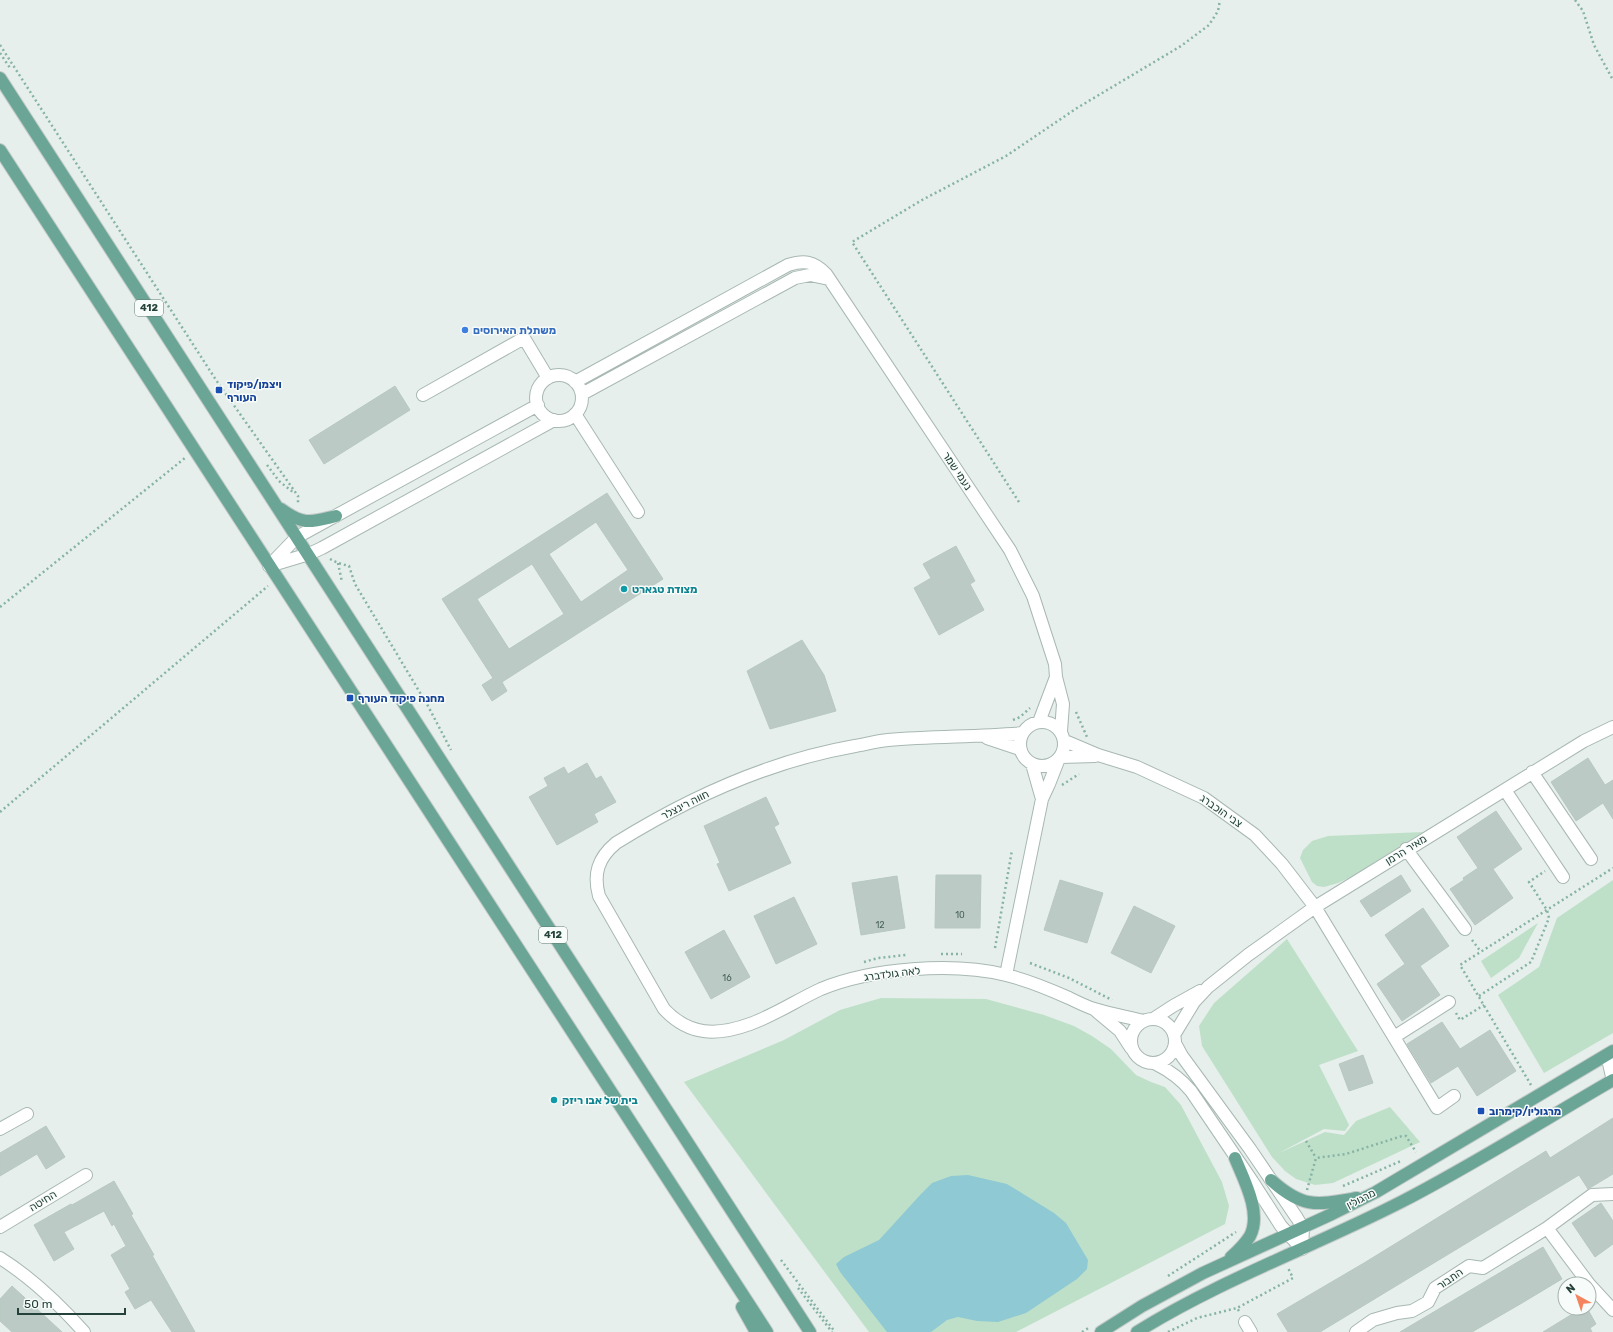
<svg xmlns="http://www.w3.org/2000/svg" width="1613" height="1332" font-family="Rubik,'Noto Sans Hebrew',sans-serif">
<rect width="100%" height="100%" fill="#e6efeb"/>
<path fill="#bfe0c8" d="M1423 832 1351 877 1338 883 1324 887 1317 886 1312 882 1300 858 1303 850 1312 841 1328 836Z
M1613 880V1033L1544 1073 1498 995 1539 967 1557 918Z
M1538 923 1519 958 1491 978 1481 961Z
M1287 939 1358 1051 1319 1065 1349 1125 1345 1131 1324 1129 1279 1153 1325 1132 1344 1135 1356 1121 1390 1107 1420 1142 1333 1183 1315 1185 1296 1179 1285 1171 1272 1157 1202 1046 1199 1026 1214 1003Z
M881 998 986 999 1044 1015 1074 1026 1092 1036 1111 1049 1136 1075 1151 1082 1165 1087 1181 1105 1222 1182 1229 1206 1225 1224 1016 1332H869L684 1082 784 1040 840 1010Z"/>
<path fill="#8ec9d4" d="M968 1175 1007 1184 1054 1213 1066 1223 1088 1260 1087 1269 1077 1279 1026 1313 998 1322 977 1321 958 1317 947 1320 931 1332H887L840 1272 836 1264 844 1257 879 1240 921 1194 932 1183 951 1176Z"/>
<path fill="#bbcac4" stroke="#b8c9c2" fill-rule="evenodd" d="M395 386 410 410 324 464 309 440Z
M607 493 663 579 502 682 507 691 492 701 482 685 493 678 442 599ZM596 522 628 570 581 602 549 554ZM532 564 564 614 509 649 477 599Z
M956 546 975 581 970 584 984 610 939 635 914 588 931 578 923 564Z
M802 640 824 675 836 711 770 729 747 671Z
M1588 758 1605 785 1613 780V819L1603 803 1576 821 1551 782Z
M587 763 596 779 601 776 616 802 594 814 598 822 557 845 529 797 548 786 544 778 564 767 568 774Z
M766 797 779 824 774 827 791 863 729 891 717 864 720 863 704 826Z
M1496 811 1522 849 1493 869 1513 898 1475 925 1450 889 1464 880 1463 878 1478 868 1457 837Z
M936 875H981L980 928H935Z
M1401 875 1411 891 1371 917 1360 901Z
M897 876 905 928 861 935 852 883Z
M1060 880 1103 893 1087 943 1044 930Z
M794 897 817 944 776 964 754 916Z
M1134 906 1175 926 1151 973 1111 953Z
M1423 908 1449 946 1420 966 1440 995 1402 1021 1377 984 1405 964 1385 935Z
M724 930 750 977 711 999 685 952Z
M1442 1022 1460 1049 1490 1030 1516 1071 1477 1096 1458 1066 1431 1083 1407 1044Z
M1363 1055 1373 1083 1349 1091 1339 1064Z
M1613 1118V1174L1588 1189 1579 1175 1320 1332H1288L1277 1314 1364 1263 1546 1151 1550 1158Z
M46 1126 65 1157 46 1169 37 1154 0 1176V1153Z
M114 1181 133 1214 131 1215 154 1255H152L195 1332H172L151 1300 135 1309 125 1292 130 1289 111 1255 126 1246 114 1224 112 1226 104 1211 64 1232 74 1249 54 1261 34 1225 71 1204 72 1205Z
M1601 1203 1613 1221V1244L1595 1257 1572 1223Z
M1543 1247 1562 1279 1522 1303 1472 1332H1400Z
M12 1286 24 1297 62 1332H12L0 1321V1299Z
M1571 1308H1587L1596 1324 1590 1328 1592 1332H1543L1574 1313Z"/>
<g fill="none" stroke-linecap="round" stroke-linejoin="round">
<g stroke="#a8b8b2" stroke-width="14">
<path id="minor" d="M536 398a23 23 0 1 1 46 0a23 23 0 1 1-46 0Z
M575 382 788 265C804 260 814 261 826 274L1010 550 1033 596 1055 664 1056 677 1063 704 1061 731
M582 394 795 278 810 275 829 279
M423 395 524 338 548 378
M575 414 638 512
M270 565 297 537 538 405
M269 566 309 554 322 548 554 420
M1020 744a22 22 0 1 1 44 0a22 22 0 1 1-44 0Z
M1039 722 1056 677
M1023 733C978 737 933 736 888 740 877 741 866 744 855 746 769 761 690 797 616 843 598 858 593 874 599 896L664 1009C689 1036 717 1036 750 1024 775 1015 797 1000 821 989 872 968 953 962 1006 975 1027 980 1049 989 1069 998 1077 1002 1085 1006 1094 1009 1110 1014 1128 1017 1144 1021
M987 738 1020 749
M1065 741 1098 755 1137 767 1204 798 1255 835 1282 864 1315 907 1437 1108 1454 1096
M1061 757 1095 756
M1032 764 1042 799
M1532 772 1591 859
M1505 790 1563 877
M1406 849 1465 929
M1006 975 1042 799 1049 784 1058 761
M1095 1010 1120 1031 1131 1048
M1131 1041a22 22 0 1 1 44 0a22 22 0 1 1-44 0Z
M1153 1019 1173 1006 1200 991
M1174 1035 1194 1002 1208 987 1248 955 1315 907 1584 741 1613 727
M1394 1037 1449 1002
M1175 1043 1182 1056 1250 1149 1297 1218 1303 1228 1302 1249
M1607 1055 1613 1081
M1156 1064C1170 1071 1181 1079 1191 1091L1252 1181 1281 1226 1302 1249
M0 1129 27 1114
M0 1227 86 1175
M1547 1228 1592 1195 1613 1194
M0 1258C32 1278 59 1304 84 1332
M1589 1284 1613 1310
M1245 1322 1251 1332
M1356 1332 1373 1320 1397 1313 1412 1311 1428 1302 1435 1288 1469 1266 1483 1268 1547 1228 1589 1284"/>
</g>
<g stroke="#c2cac8" stroke-width="14">
<path id="major" d="M0 78 810 1332
M0 150 767 1332
M281 509C304 526 311 522 336 516
M1271 1180C1303 1209 1317 1205 1357 1198
M1231 1257C1238 1251 1245 1244 1250 1236 1262 1213 1244 1180 1235 1158
M742 1307 756 1332
M1101 1332 1142 1306 1203 1273 1332 1214 1376 1192 1613 1051
M1137 1332C1220 1280 1313 1247 1401 1202 1473 1165 1542 1121 1613 1080"/>
</g>
<path stroke="#86b3a5" stroke-width="2.5" stroke-dasharray="2 3" stroke-linecap="butt" d="M1575 0 1583 11 1594 45 1613 80
M0 45 216 380 298 496V505
M0 53 10 68
M267 465 279 481 294 493
M1019 502 852 242 922 200 1006 156 1077 108 1181 46 1209 25 1218 11 1220 0
M330 559 338 563 349 566 355 584 428 706 451 750
M338 563 342 582
M0 607 185 458
M1076 712 1087 737
M1013 720 1020 717 1030 708
M1062 785 1079 774
M0 812 268 586
M1472 940 1481 952
M995 948 1012 850
M941 954H962
M864 962 878 958 906 955
M1030 963 1069 978 1112 1000
M1479 996 1531 962 1549 918 1547 910 1529 882 1545 871
M1456 1013 1460 1020 1484 1005
M1531 1085 1460 965 1613 868
M1306 1141 1316 1158
M1343 1186 1401 1161
M1307 1190 1316 1158 1346 1154 1402 1136H1406L1416 1152
M781 1260 835 1332
M1168 1276 1236 1232
M798 1288 832 1332
M1239 1311 1237 1308 1293 1278 1288 1268
M1082 1332 1090 1327
M1168 1332 1197 1318 1237 1308"/>
<use href="#minor" stroke="#fff" stroke-width="12"/>
<use href="#major" stroke="#6aa596" stroke-width="12"/>
</g>
<circle fill="#3f7fe0" stroke="#f7fbf9" stroke-width="1.5" cx="465" cy="330" r="4"/>
<g fill="#1a4fb4" stroke="#f7fbf9" stroke-width="1.5">
<rect x="215" y="386" width="8" height="8" rx="2"/>
<rect x="346" y="694" width="8" height="8" rx="2"/>
<rect x="1477" y="1107" width="8" height="8" rx="2"/>
</g>
<g fill="#0f9aa8" stroke="#f7fbf9" stroke-width="1.5">
<circle cx="624" cy="589" r="4"/>
<circle cx="554" cy="1100" r="4"/>
</g>
<g text-anchor="middle" dominant-baseline="central" stroke-width="3" stroke-linejoin="round" paint-order="stroke">
<g font-size="9" fill="#4a645c">
<text x="960" y="915">10</text>
<text x="880" y="925">12</text>
<text x="727" y="978">16</text>
</g>
<g fill="#f7fbf9" stroke="#637a73" stroke-width="1">
<rect x="135" y="300" width="28" height="16" rx="3"/>
<rect x="539" y="927" width="28" height="16" rx="3"/>
</g>
<g font-size="10" font-weight="bold" fill="#24423a">
<text x="149" y="308">412</text>
<text x="553" y="935">412</text>
</g>
<g font-size="11" font-weight="bold" fill="#366cbe" stroke="#f7fbf9" text-anchor="start">
<text x="473" y="330">משתלת האירוסים</text>
</g>
<g font-size="11" font-weight="bold" fill="#164399" stroke="#f7fbf9" text-anchor="start">
<text x="227" y="384">ויצמן/פיקוד<tspan x="227" dy="13">העורף</tspan></text>
<text x="358" y="698">מחנה פיקוד העורף</text>
<text x="1489" y="1111">מרגולין/קימרוב</text>
</g>
<g font-size="11" fill="#24423a" stroke="#f7fbf9">
<text transform="translate(957 471) rotate(56)">נעמי שמר</text>
<text transform="translate(685 805) rotate(-27)">חווה רינצלר</text>
<text transform="translate(1221 811) rotate(35)">צבי הוכברג</text>
<text transform="translate(1406 850) rotate(-32)">מאיר הרמן</text>
<text transform="translate(892 974) rotate(-7)">לאה גולדברג</text>
<text transform="translate(1361 1199) rotate(-27)">מרגולין</text>
<text transform="translate(43 1201) rotate(-31)">החיטה</text>
<text transform="translate(1450 1279) rotate(-35)">התבור</text>
</g>
<g font-size="11" font-weight="bold" fill="#0d838f" stroke="#f7fbf9" text-anchor="start">
<text x="632" y="589">מצודת טגארט</text>
<text x="562" y="1100">בית של אבו ריזק</text>
</g>
</g>
<g transform="translate(1577 1296) rotate(320)"><circle r="19" fill="#f7fbf9" stroke="#a3b1ad"/>
<path d="M0-3L7 15L0 10L-7 15Z" fill="#f4845f"/>
<text y="-6" font-size="11" font-weight="bold" text-anchor="middle" fill="#24423a">N</text>
</g>
<path d="M18 1308v6h107v-6" fill="none" stroke="#24423a" stroke-width="2"/>
<text x="24" y="1308" font-size="12" fill="#24423a" stroke="#f7fbf9" stroke-width="3" paint-order="stroke">50 m</text>
</svg>
